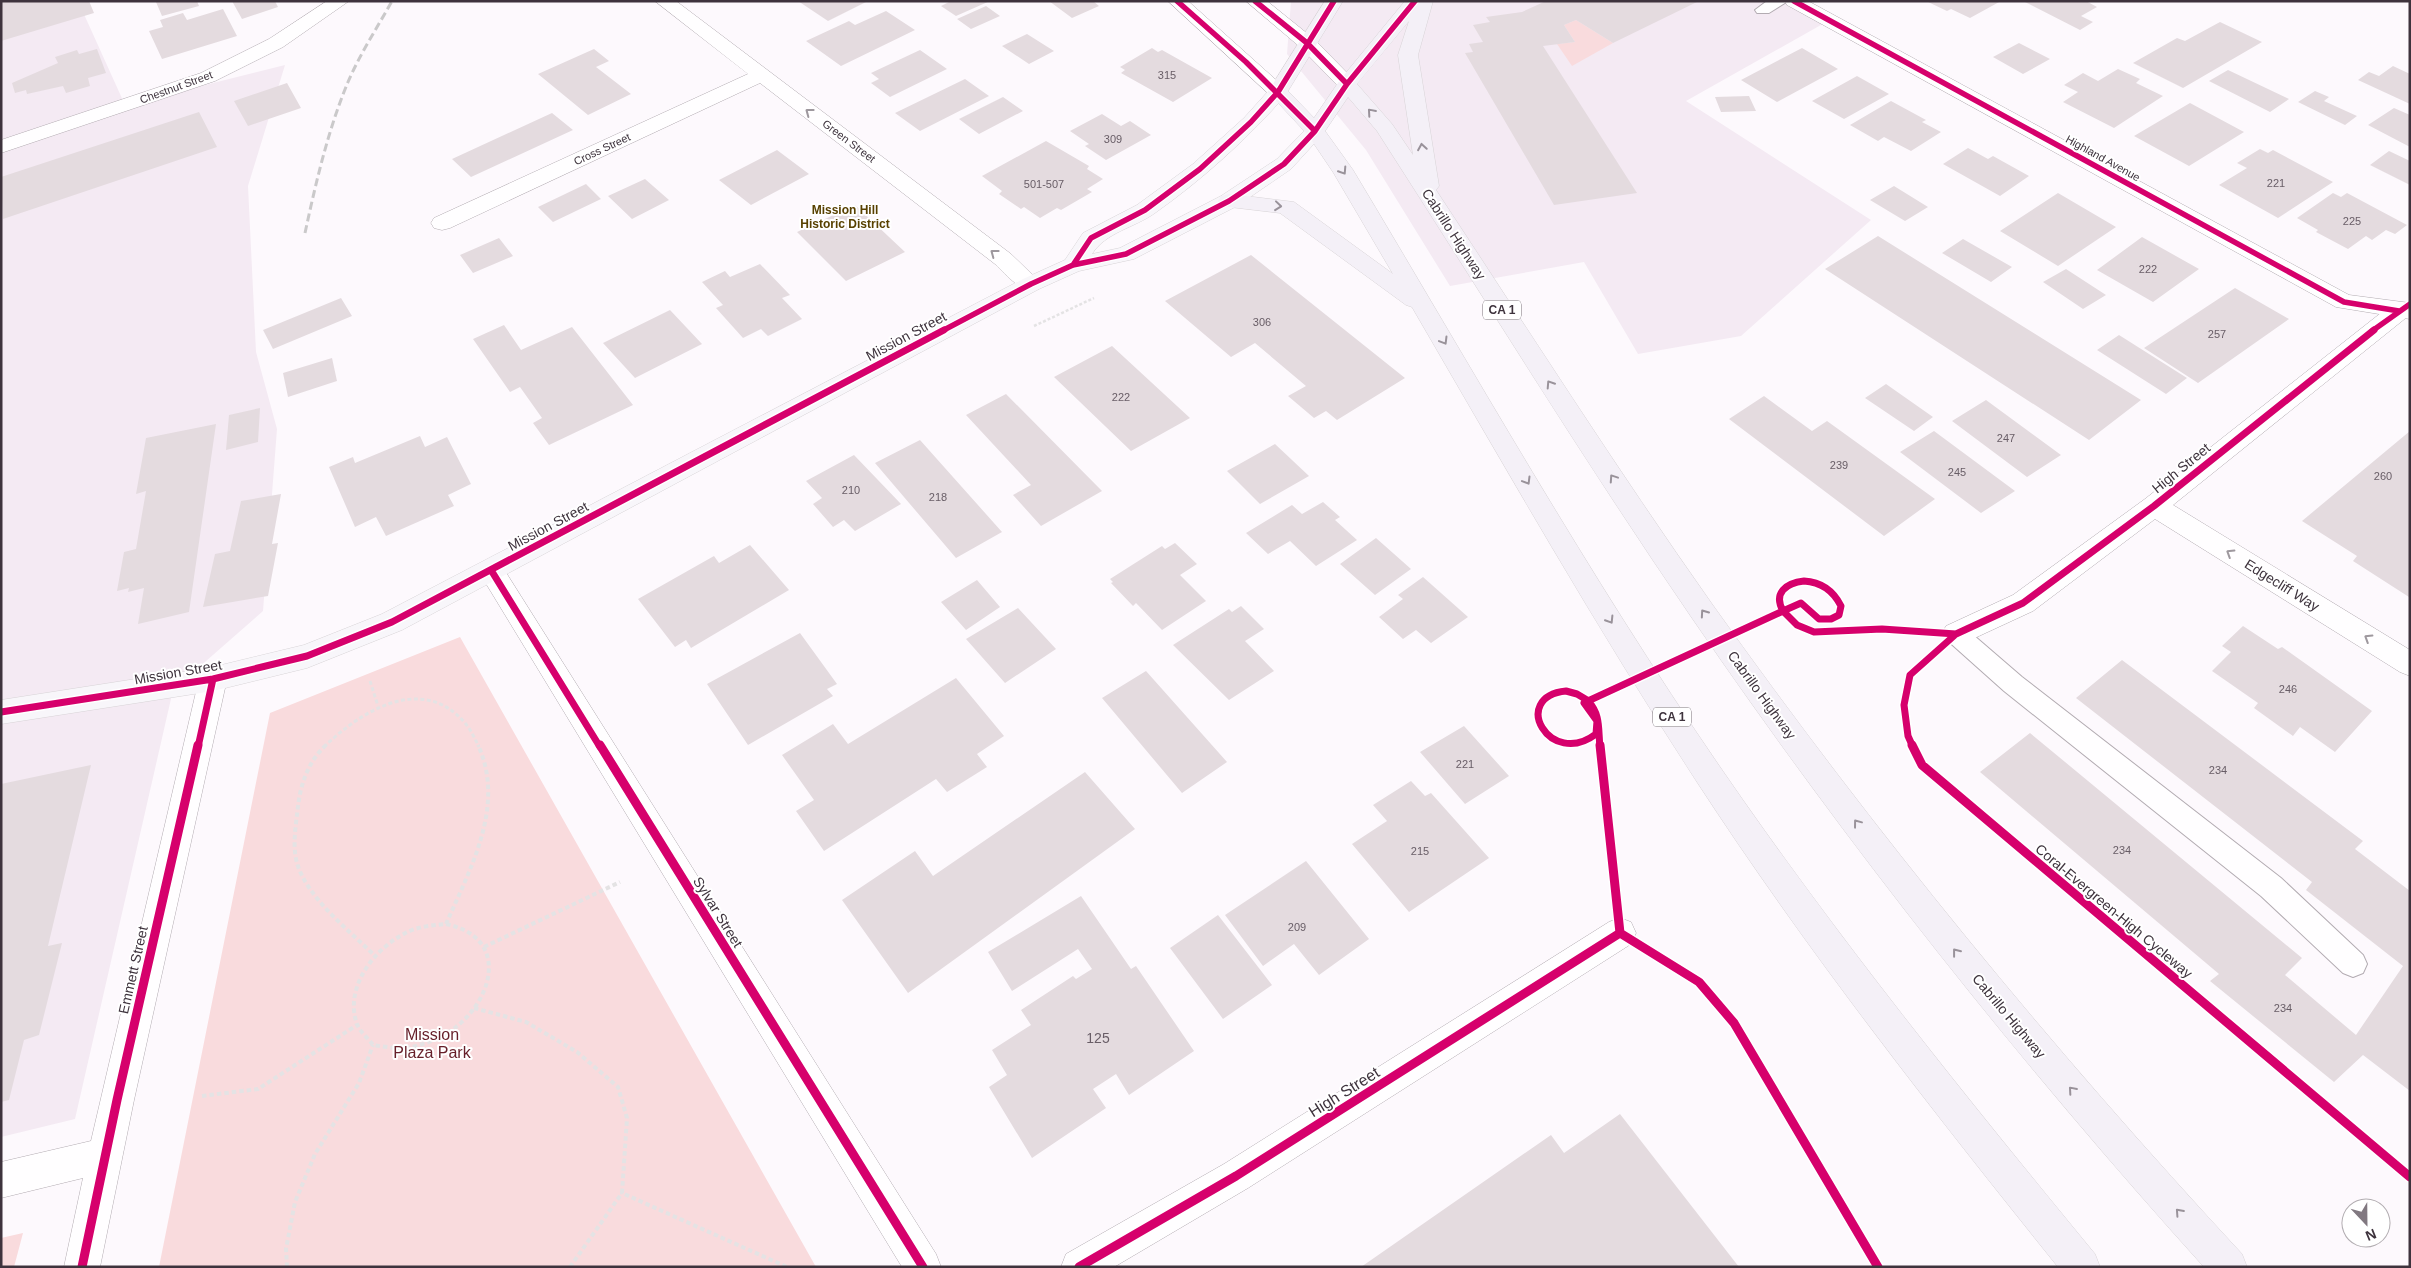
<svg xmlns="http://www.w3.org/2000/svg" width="2411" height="1268" font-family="Arial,sans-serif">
<rect width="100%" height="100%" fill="#fdf9fd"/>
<path fill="#f4eaf3" d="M1 1H78L125 105 285 65 248 186 256 352 277 429 263 611 173 690 75 1119 1 1137Z
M1291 1H1793L1828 21 1686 101 1871 220 1741 336 1638 354 1584 262 1450 286 1366 150 1287 54Z"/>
<path fill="#f9dbdd" d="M1576 20 1613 43 1572 66 1557 44 1575 42 1564 25Z
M460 637 816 1267H159L270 713Z
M23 1233 14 1267H1V1238Z"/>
<path fill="#e4dbdf" d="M1 1H89L94 13 1 41Z
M158 1H197L199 6 162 16 156 2Z
M232 1H275L278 7 242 19Z
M798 1H868L828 21Z
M951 1H990L956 16 941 6Z
M1049 1H1093L1099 6 1072 18Z
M1546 1H1699L1613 43 1576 20 1564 25 1575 42 1543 46 1637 193 1554 205 1465 53 1473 52 1469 44 1483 42 1473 25 1490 22 1486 17 1522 12Z
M1926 1H2001L1970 18 1951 9 1947 11Z
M2023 1H2086L2097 7 2081 16 2093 22 2080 30Z
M986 6 1000 16 971 29 957 19Z
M223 9 237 36 162 59 149 31 163 27 160 20 183 13 187 20Z
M886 11 915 30 841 66 806 41 849 21 855 25Z
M2220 22 2262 42 2183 88 2133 63 2177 38 2185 41Z
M1027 34 1054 51 1029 64 1002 46Z
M2019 43 2050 59 2023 74 1993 57Z
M1152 48 1158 52 1162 50 1212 78 1173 102 1121 73 1125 70 1120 67Z
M1802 48 1838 69 1777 102 1741 80Z
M97 49 106 73 88 78 90 86 66 93 63 86 27 94 26 90 15 93 12 83 58 63 55 57 77 50 79 54Z
M594 49 609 61 596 67 631 94 588 115 538 74Z
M920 50 947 69 890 97 871 83 879 79 871 73Z
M2393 66 2410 74V104L2358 80 2369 72 2379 76Z
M2118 69 2140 79 2136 83 2163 96 2114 128 2063 102 2078 92 2064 85 2083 73 2098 81Z
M2228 70 2289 99 2270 112 2209 81Z
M1857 76 1889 94 1844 119 1812 101Z
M965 79 989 96 920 131 895 113Z
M287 83 301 108 248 126 234 101Z
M2315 91 2329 97 2324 101 2357 116 2345 125 2298 102Z
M1749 96 1756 111 1721 112 1715 97Z
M1003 97 1023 111 979 134 959 119Z
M1891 101 1926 120 1922 122 1941 132 1911 151 1884 137 1878 141 1850 125Z
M2190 103 2244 132 2189 166 2134 136Z
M2394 108 2410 115V147L2368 125Z
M199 112 217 147 3 219 1 177Z
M552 113 573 130 471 177 452 159Z
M1102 114 1121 126 1130 121 1151 135 1106 160 1085 146 1089 144 1070 131Z
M1046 141 1089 166 1087 169 1103 179 1087 189 1092 192 1061 210 1057 208 1040 218 1024 207 1021 209 999 194 1002 191 982 176Z
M1968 148 1988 159 1993 156 2029 176 2000 196 1943 164Z
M2260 149 2268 153 2273 150 2333 182 2278 218 2219 185 2247 168 2237 163Z
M777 150 809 174 751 205 719 180Z
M2389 151 2410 161V185L2370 165Z
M645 179 669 200 632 219 608 196Z
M586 184 601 199 553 222 538 207Z
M1894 186 1928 207 1905 221 1870 200Z
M2058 193 2116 227 2058 266 2000 231Z
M2333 193 2341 197 2347 193 2407 225 2395 234 2386 230 2372 240 2366 236 2348 249 2316 232 2318 230 2297 218Z
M855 205 905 252 846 281 797 232Z
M1878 236 2141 400 2089 440 1825 269Z
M2142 237 2199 269 2153 302 2097 270Z
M499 238 513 256 473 273 460 255Z
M1963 239 2012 267 1991 282 1942 253Z
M1251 255 1405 378 1337 420 1326 411 1314 418 1288 396 1306 386 1255 343 1231 357 1165 301Z
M760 264 790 295 782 298 802 319 768 336 761 329 743 338 716 308 723 305 702 282 725 271 730 277Z
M2066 269 2106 295 2083 309 2043 282Z
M2235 288 2289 319 2198 383 2144 348Z
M341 298 352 316 273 349 263 330Z
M670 310 702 344 635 378 603 343Z
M504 325 521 350 572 327 633 405 549 445 533 423 542 418 520 387 510 392 473 339Z
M2119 335 2187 378 2166 394 2097 350Z
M1112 346 1190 418 1131 451 1054 377Z
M332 358 337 381 288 397 283 373Z
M1886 384 1933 417 1914 431 1865 398Z
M1006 394 1102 491 1041 526 1013 495 1031 485 966 415Z
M1764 396 1812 431 1827 421 1935 499 1884 536 1729 419Z
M1986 400 2061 455 2027 477 1952 421Z
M260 408 258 442 226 450 229 415Z
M216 424 189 612 138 624 144 588 128 592 129 588 117 591 124 552 136 549 146 491 136 494 146 438Z
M1934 431 2015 491 1981 513 1900 452Z
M2410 431V596L2409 597 2353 561 2357 556 2302 521Z
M420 436 425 447 447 437 471 484 448 495 454 506 386 536 376 517 355 527 329 467 353 457 355 463Z
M920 440 1002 532 956 558 875 463Z
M1275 444 1309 476 1260 504 1227 471Z
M854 455 901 504 855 531 844 520 833 527 813 504 822 498 806 481Z
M281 494 272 544 278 543 268 596 203 607 215 554 230 551 241 501Z
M1323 502 1340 517 1335 520 1357 540 1316 566 1290 541 1268 554 1246 533 1292 505 1302 514Z
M1376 538 1411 569 1375 595 1340 564Z
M1175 543 1197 564 1180 575 1206 601 1162 630 1136 603 1133 606 1111 583 1113 582 1110 579 1162 546 1165 549Z
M750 545 789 590 691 648 686 640 675 647 638 599 714 556 719 563Z
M1423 577 1468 617 1431 643 1416 630 1403 639 1379 617 1403 599 1398 595Z
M977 580 1000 607 966 630 941 602Z
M1241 606 1264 629 1245 641 1274 671 1229 700 1173 645 1229 609 1232 612Z
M1018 608 1056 649 1005 683 966 639Z
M2243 626 2278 649 2282 647 2372 711 2335 752 2300 727 2293 736 2254 708 2258 703 2212 671 2231 652 2222 646Z
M800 633 837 684 827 689 833 696 748 745 707 684Z
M2122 660 2363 841 2355 849 2410 891V1091L2363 1055 2334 1082 2210 981 2219 974 1980 772 2030 733 2302 958 2285 975 2356 1035 2403 966 2306 890 2312 882 2076 698Z
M1146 671 1227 762 1182 793 1102 698Z
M956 678 1004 736 977 754 987 767 947 792 936 779 824 851 796 811 814 800 782 755 833 724 848 744Z
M1464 726 1509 776 1465 804 1420 752Z
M91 765 48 946 62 943 39 1035 24 1040 9 1100 1 1102V784Z
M1085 772 1135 829 908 993 842 900 915 851 933 876Z
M1411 781 1425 796 1431 793 1489 858 1409 912 1352 844 1387 821 1373 805Z
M1306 861 1369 939 1319 975 1294 944 1263 966 1225 915Z
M1081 896 1131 969 1136 966 1194 1051 1129 1095 1116 1074 1093 1089 1106 1108 1032 1158 989 1087 1007 1075 992 1050 1031 1025 1021 1010 1073 976 1076 979 1092 969 1078 949 1012 991 988 952Z
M1218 915 1272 985 1223 1019 1170 948Z
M1620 1114 1739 1267H1361L1551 1135 1564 1153Z"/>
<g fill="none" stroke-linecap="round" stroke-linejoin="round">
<g stroke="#b3acb2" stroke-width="2">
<path id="lane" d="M1767 1H1788L1769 13H1757L1755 10Z
M1956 624 1964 627 2022 677 2281 878 2363 955 2367 964 2363 973 2353 977 2343 973 2261 896 2004 691 1948 641 1944 634 1948 627Z"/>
</g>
<g stroke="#b3acb2" stroke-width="1">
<path id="street" d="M327 1H349L283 47 215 81 1 153V140L201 73 269 39Z
M655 1H676L1011 254 1042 284 1039 289C1021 294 1008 276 995 264L760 83 450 228 442 230 434 228 431 223 434 218 748 74Z
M2399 303 2407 305 2410 310 2407 317 2173 505 2410 650V676L2400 672 2155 519 2033 611 1966 642 1956 645 1946 642 1942 634 1946 626 2013 595 2145 499 2391 305Z
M491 559 500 563 936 1254 941 1267H902L482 577 478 570 482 563Z
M213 667 223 671 227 679 134 1100 100 1267H64L83 1178 1 1198V1162L91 1141 199 679 203 671Z
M1620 918 1631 922 1636 933 1631 944 1248 1188 1114 1267H1061L1066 1254 1224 1164 1609 922Z"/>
</g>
<g stroke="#b3acb2" stroke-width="1">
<path id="secondary" d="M1168 1H1188L1285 88 1288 92 1285 96 1278 98 1271 96Z
M1246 1H1267L1314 39 1354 80 1357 84 1354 88 1347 90 1340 88 1300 47Z
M1785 1H1808L2349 295 2410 303V319L2336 307 1787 5Z"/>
</g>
<g stroke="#d8d4d7" stroke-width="1">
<path id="primary" d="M1278 86 1285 88 1288 92 1285 96C1246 140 1203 179 1155 213 1134 228 1106 232 1092 254L1120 248 1221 196 1277 159 1308 127 1315 125 1322 127 1325 131 1322 135 1291 169 1237 206 1134 259 1079 271 1039 289 402 630 307 668 213 691 1 724V700L213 667 304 645 382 614 1023 279 1065 260 1083 233 1137 205 1193 164 1244 118 1271 88Z"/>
</g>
<g stroke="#d8d4d7" stroke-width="1">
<path id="highway" d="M1325 1H1343L1288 91 1314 118 1340 80 1405 1H1433L1418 55 1439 186 1436 190C1527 328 1616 468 1712 604 1874 832 2051 1048 2242 1254L2247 1267H2204C2019 1062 1848 846 1692 618 1583 459 1482 294 1377 131L1348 97 1325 131 1353 170C1473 370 1588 575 1720 767 1836 936 1965 1096 2095 1254L2100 1267H2058C1932 1110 1807 951 1697 782 1596 627 1505 467 1412 307L1406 305 1280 213 1221 206 1218 201 1221 196 1229 194 1294 202 1393 274 1333 172 1308 135 1268 92ZM1409 21 1398 55 1413 155 1392 124 1357 84Z"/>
</g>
<path stroke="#e4e3e4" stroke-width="2.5" stroke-dasharray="3 2" stroke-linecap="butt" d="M1034 326 1094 298"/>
<path stroke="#e4e3e4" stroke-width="3" stroke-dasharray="4 2.5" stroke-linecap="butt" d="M1801 603C1813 614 1822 623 1839 615L1841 606C1827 580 1800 571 1779 595 1780 600 1780 606 1782 610 1796 642 1845 629 1872 629 1887 629 1903 631 1918 631
M370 681 378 706
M1584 703C1630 758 1533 755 1537 712 1538 708 1540 705 1543 702 1557 685 1583 690 1595 709 1601 720 1599 734 1600 747
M324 747C361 711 422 673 465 723 471 730 475 739 479 747"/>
<path stroke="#e4e3e4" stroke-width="4" stroke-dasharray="4.5 3" stroke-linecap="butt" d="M326 745C308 762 301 783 298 806 296 825 292 845 297 863 307 898 350 931 375 956
M1600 745 1615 892
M446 924C508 937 495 996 456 1027 444 1037 426 1044 411 1047 398 1049 385 1047 373 1045 368 1038 360 1032 357 1024 343 985 378 944 412 930 423 926 435 925 446 924Z
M446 924C470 869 506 806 478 745
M484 947 620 882
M474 1008 526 1022 577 1052 618 1087 627 1118 622 1193 787 1267
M202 1096 258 1089 357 1025
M287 1267 286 1249 295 1202 315 1154 359 1083 373 1045
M570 1267 622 1193"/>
<use href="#lane" fill="#fffeff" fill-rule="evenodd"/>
<use href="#street" fill="#fffeff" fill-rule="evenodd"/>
<use href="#secondary" fill="#fffeff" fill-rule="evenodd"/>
<use href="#primary" fill="#f8f6fa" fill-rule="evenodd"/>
<use href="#highway" fill="#f4f0f7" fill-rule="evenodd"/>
<path stroke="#cac9ca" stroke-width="3" stroke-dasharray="8 4" stroke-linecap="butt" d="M305 233C316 182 328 130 348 82 360 54 377 28 392 1"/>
<path stroke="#e4e3e4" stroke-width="3" stroke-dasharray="4 2.5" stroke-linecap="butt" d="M1584 703 1801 603"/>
<g stroke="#fff" stroke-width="8">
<path id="cycleway-far2" d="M1177 1 1246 62 1315 131
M1255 1 1307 43 1347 84
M1794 1 2344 302 2399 311
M1073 265 1091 238 1145 210 1200 169 1251 122 1278 92 1334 1
M942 331 1031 284 1073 265 1126 254 1229 201 1284 164 1315 131 1347 84 1415 1
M2372 331 2410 304"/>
</g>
<g stroke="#fff" stroke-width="10">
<path id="cycleway-far1" d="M491 570 600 747
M1804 581C1821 582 1833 590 1841 606L1839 615 1831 619H1819L1801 603 1783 611C1773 593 1786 583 1804 581Z
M1783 611 1797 625 1814 632 1882 629 1956 634
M1566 691 1577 694 1587 700 1588 701 1584 703 1597 721 1596 734C1550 769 1509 697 1566 691Z
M1588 701C1601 715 1598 729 1600 747
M1588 701 1783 611
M1 712 213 679 307 656 392 622 944 330
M198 747 213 679
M1913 747 1908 736 1904 705 1910 675 1956 634 2023 603 2154 506 2374 330"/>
</g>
<g stroke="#fff" stroke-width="12">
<path id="cycleway" d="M600 745 923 1267
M1600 745 1620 933
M1912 745 1922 765 2410 1177
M1620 933 1699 982 1734 1023 1878 1267
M82 1267 117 1100 198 745
M1079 1267 1236 1176 1620 933"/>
</g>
<use href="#cycleway-far2" stroke="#d6006c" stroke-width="5.5"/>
<use href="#cycleway-far1" stroke="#d6006c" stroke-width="7"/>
<use href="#cycleway" stroke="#d6006c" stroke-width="9"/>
</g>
<defs><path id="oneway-chevron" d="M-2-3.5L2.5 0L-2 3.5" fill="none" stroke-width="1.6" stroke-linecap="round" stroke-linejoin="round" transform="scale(1.25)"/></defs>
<g stroke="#9e989e">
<use href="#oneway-chevron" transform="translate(809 112) rotate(-143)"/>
<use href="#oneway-chevron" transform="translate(994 253) rotate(-143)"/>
<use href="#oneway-chevron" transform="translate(2230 553) rotate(-148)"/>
<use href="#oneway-chevron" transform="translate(2368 638) rotate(-148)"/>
</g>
<g stroke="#99929a">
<use href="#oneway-chevron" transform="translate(1371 112) rotate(-131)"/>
<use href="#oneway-chevron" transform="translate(1422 147) rotate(-99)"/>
<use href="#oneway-chevron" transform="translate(1343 171) rotate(57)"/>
<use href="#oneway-chevron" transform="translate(1278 206) rotate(6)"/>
<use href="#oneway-chevron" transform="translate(1444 341) rotate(59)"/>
<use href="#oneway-chevron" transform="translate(1550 384) rotate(-123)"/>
<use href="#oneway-chevron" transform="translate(1613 478) rotate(-124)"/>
<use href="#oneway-chevron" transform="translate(1527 481) rotate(59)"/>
<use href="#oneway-chevron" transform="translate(1704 613) rotate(-125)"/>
<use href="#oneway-chevron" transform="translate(1610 620) rotate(58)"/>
<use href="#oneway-chevron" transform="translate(1857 823) rotate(-127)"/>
<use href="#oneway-chevron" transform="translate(1956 952) rotate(-128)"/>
<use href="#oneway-chevron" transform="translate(2072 1090) rotate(-131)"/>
<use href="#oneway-chevron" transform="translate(2179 1212) rotate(-132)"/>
</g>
<g text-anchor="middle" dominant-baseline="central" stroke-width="4" stroke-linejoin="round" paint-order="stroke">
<g font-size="11" fill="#685d66">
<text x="1167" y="75">315</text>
<text x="1113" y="139">309</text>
<text x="2276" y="183">221</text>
<text x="1044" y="184">501-507</text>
<text x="2352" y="221">225</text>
<text x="2148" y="269">222</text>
<text x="1262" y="322">306</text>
<text x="2217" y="334">257</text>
<text x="1121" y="397">222</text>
<text x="2006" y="438">247</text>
<text x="1839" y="465">239</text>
<text x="1957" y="472">245</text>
<text x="2383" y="476">260</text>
<text x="851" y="490">210</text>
<text x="938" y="497">218</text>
<text x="2288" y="689">246</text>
<text x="1465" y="764">221</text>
<text x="2218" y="770">234</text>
<text x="2122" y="850">234</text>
<text x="1420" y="851">215</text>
<text x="1297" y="927">209</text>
<text x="2283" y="1008">234</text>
</g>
<g font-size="11" fill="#3e333d" stroke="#fff">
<text transform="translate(176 87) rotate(-20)">Chestnut Street</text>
<text transform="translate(849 141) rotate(37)">Green Street</text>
<text transform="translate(602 149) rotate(-25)">Cross Street</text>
<text transform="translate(2103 158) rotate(29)">Highland Avenue</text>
</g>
<g font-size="12" font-weight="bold" fill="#584100" stroke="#fff">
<text x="845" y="210">Mission Hill<tspan x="845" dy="14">Historic District</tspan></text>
</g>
<g fill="#fff" stroke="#787077" stroke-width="1">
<rect x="1483" y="300.5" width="38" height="19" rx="4"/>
<rect x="1653" y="707.5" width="38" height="19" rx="4"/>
</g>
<g font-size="12" font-weight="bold" fill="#3e333d">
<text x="1502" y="310">CA 1</text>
<text x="1672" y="717">CA 1</text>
</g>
<g font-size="14" fill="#3e333d" stroke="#fff">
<text transform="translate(1454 234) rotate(57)">Cabrillo Highway</text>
<text transform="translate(906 336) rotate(-28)">Mission Street</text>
<text transform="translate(2181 468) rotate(-39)">High Street</text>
<text transform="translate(548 526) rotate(-28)">Mission Street</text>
<text transform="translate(2282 585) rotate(32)">Edgecliff Way</text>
<text transform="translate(178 672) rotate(-10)">Mission Street</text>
<text transform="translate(1762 695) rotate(54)">Cabrillo Highway</text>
<text transform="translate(2114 911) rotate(40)">Coral-Evergreen-High Cycleway</text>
<text transform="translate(718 912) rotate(58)">Sylvar Street</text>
<text transform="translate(133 970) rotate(-77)">Emmett Street</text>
<text transform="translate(2009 1016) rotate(50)">Cabrillo Highway</text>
</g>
<g font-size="14" fill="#685d66">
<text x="1098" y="1038">125</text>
</g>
<g font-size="16" fill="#661f29" stroke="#fff">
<text x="432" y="1034">Mission<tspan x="432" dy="18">Plaza Park</tspan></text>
</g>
<g font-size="16" fill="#3e333d" stroke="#fff">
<text transform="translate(1344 1092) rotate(-32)">High Street</text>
</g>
</g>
<rect width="2411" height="1268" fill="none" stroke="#3e333d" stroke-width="5"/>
<g transform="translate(2366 1223) rotate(158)"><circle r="24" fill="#ffffff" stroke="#b2adb1"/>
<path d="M0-4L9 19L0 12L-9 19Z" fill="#817880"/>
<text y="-8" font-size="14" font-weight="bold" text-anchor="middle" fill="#3e333d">N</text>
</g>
</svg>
